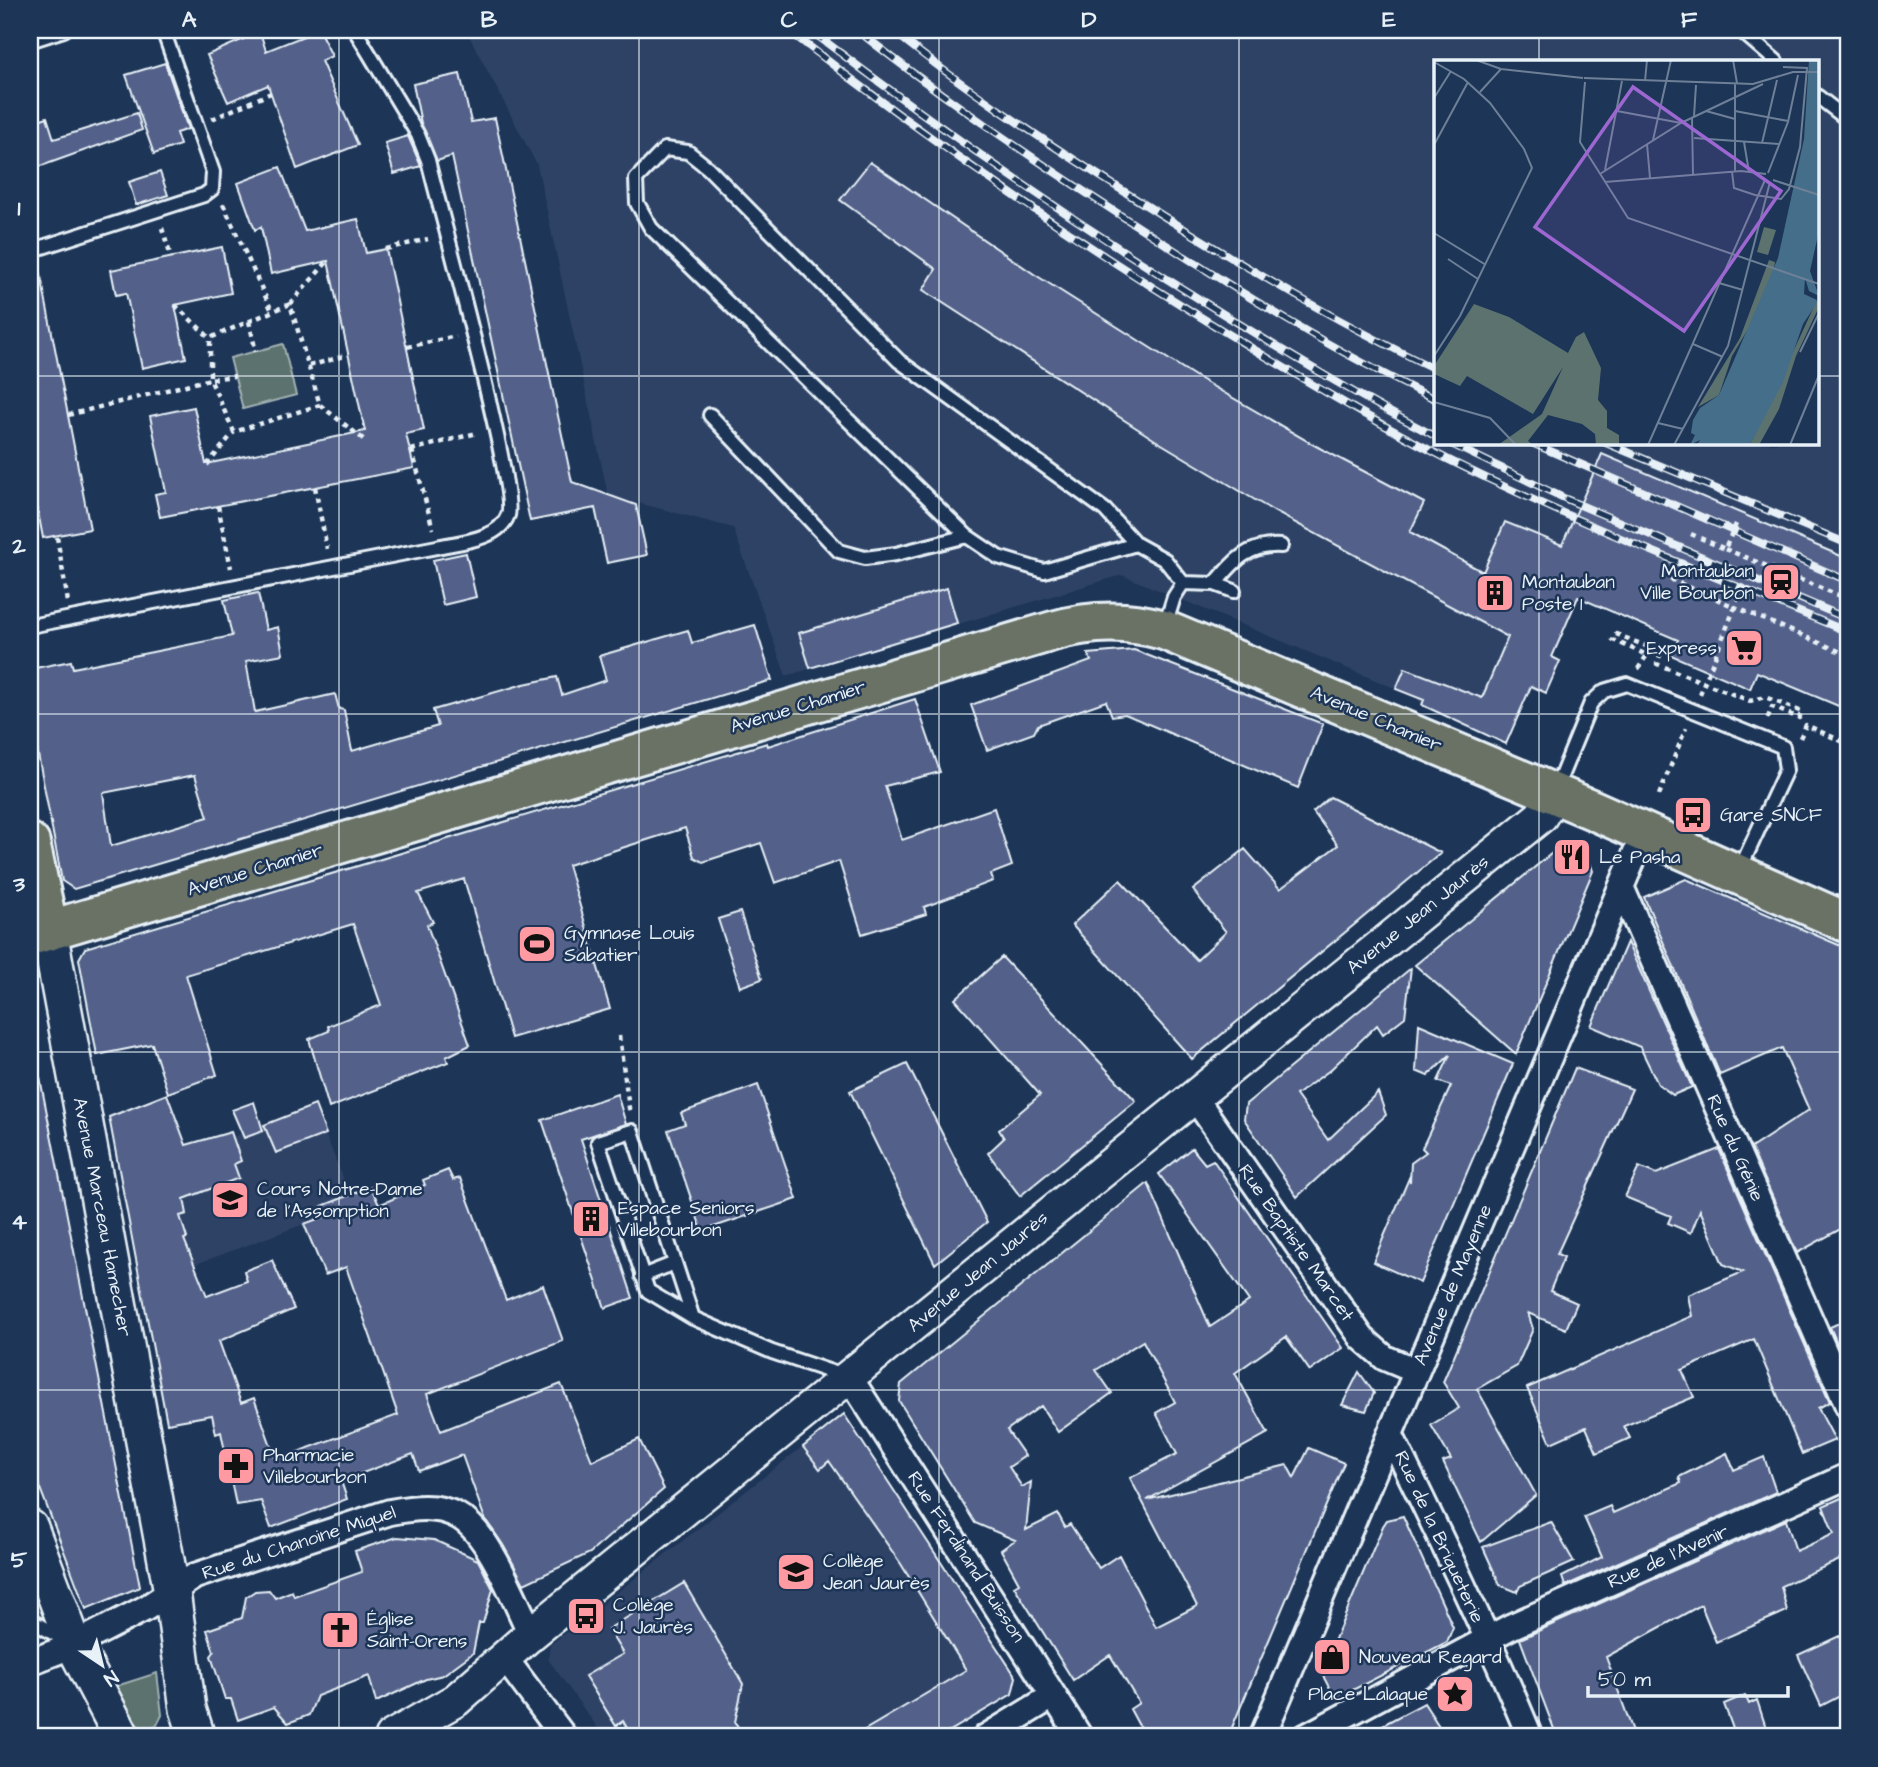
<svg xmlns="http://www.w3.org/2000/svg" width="1878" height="1767" font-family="'Architects Daughter',sans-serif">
<rect width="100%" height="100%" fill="#1d3557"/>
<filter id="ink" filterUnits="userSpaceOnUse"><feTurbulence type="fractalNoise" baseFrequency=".0143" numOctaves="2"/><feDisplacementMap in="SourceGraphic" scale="14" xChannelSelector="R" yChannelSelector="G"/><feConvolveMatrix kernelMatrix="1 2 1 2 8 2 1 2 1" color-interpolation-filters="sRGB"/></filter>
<g filter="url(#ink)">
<path fill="#2d4266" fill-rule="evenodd" d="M466 30H1848V669L1562 547 1495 667 1468 728 1422 705 1416 697 1122 575 786 676 733 528 608 495 537 165ZM1435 61H1817V443H1435Z
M314 1106 350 1195 322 1205 326 1216 142 1284 120 1180Z
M844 1414 1016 1677 1012 1694 940 1737H604L548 1659 550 1645Z"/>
<path fill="#5c726e" stroke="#a2b2b3" stroke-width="2" d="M283 344 296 395 243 409 230 358Z
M157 1673 162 1715 157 1725 146 1729 133 1724 110 1688Z"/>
<path fill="#536189" stroke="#e8f1f8" stroke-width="2" fill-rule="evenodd" d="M319 30 332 56 321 61 358 145 297 169 268 85 228 102 207 55 260 32 266 51Z
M165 63 188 129 176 133 180 145 154 154 126 75Z
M460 74 471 122 495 118 572 482 636 505 647 555 607 563 595 508 530 521 452 156 437 161 421 123 413 84Z
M137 113 142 130 30 170V123L47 117 54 139Z
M408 136 421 166 394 174 385 143Z
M870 162 1034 274 1195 376 1316 446 1424 503 1410 532 1483 572 1505 522 1562 545 1602 454 1848 559V710L1757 672 1750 689 1671 655 1678 640 1578 597 1552 657 1560 661 1546 693 1531 686 1506 744 1422 705 1424 700 1396 689 1405 668 1482 698 1508 637 1275 512 1155 440 923 290 936 269 840 200Z
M280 167 305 231 358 219 366 253 386 249 424 430 406 434 414 468 160 517 155 494 166 492 150 416 194 407 206 464 365 431 328 261 271 274 261 227 255 230 238 183Z
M160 172 168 195 136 205 129 182Z
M222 247 231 293 175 305 186 358 142 368 126 293 116 295 111 270Z
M40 271 90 529 43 538 30 469V272Z
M466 553 476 597 443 605 433 560Z
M947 588 957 623 810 668 799 633Z
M258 593 266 630 278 627 283 654 246 661 255 712 335 694 339 709 344 710 352 751 438 726 433 710 524 684 557 677 562 695 606 680 599 656 688 630 692 643 755 625 772 680 74 889 62 881 33 728 30 669 71 661 73 668 232 636 224 600ZM195 775 208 817 111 846 103 793Z
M1134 650 1323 724 1298 788 1125 714 1112 716 1106 701 1038 725 1034 733 987 750 971 705 1091 661 1088 654Z
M915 699 940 772 885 786 902 840 994 808 1012 866 991 874 993 881 924 907 926 914 862 934 839 861 775 883 761 843 703 862 694 857 685 828 568 865 610 1009 511 1038 464 879 418 893 433 922 427 925 470 1045 446 1057 448 1062 329 1108 309 1039 329 1031 328 1026 381 1005 353 924 186 975 217 1075 168 1093 152 1044 97 1055 79 959 85 948 767 743 768 746Z
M1330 797 1441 853 1192 1059 1072 925 1120 880 1197 960 1226 932 1193 890 1245 849 1280 889 1338 845 1313 812Z
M1572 843 1585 849 1593 871 1516 1054 1415 965 1562 845Z
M1686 879 1848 949V1225L1797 1253 1751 1148 1809 1110 1782 1048 1720 1075 1644 897Z
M740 912 762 979 740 987 718 919Z
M1627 942 1692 1087 1673 1095 1658 1084 1640 1047 1591 1026Z
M1002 957 1136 1101 1020 1196 988 1153 1004 1138 999 1130 1040 1095 955 999Z
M1411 968 1405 1017 1383 1034 1377 1025 1330 1070 1296 1095 1328 1140 1378 1092 1386 1115 1297 1197 1244 1119 1246 1104Z
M1419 1024 1513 1064 1420 1283 1373 1262 1409 1178 1410 1182 1411 1163 1426 1152 1422 1148 1451 1086 1438 1081 1450 1055 1428 1076 1416 1071Z
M907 1064 987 1222 935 1264 850 1091Z
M1575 1068 1632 1089 1557 1254 1564 1257 1550 1291 1577 1303 1566 1329 1528 1313 1533 1329 1517 1366 1477 1389 1536 1495 1481 1542 1443 1462 1451 1459 1431 1425 1459 1408 1443 1382Z
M40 1078 140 1587 86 1609 30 1462V1079Z
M758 1085 797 1199 702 1231 668 1130 685 1124 681 1113Z
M167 1094 186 1145 231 1132 241 1161 234 1164 239 1178 184 1199 187 1214 180 1216 187 1238 184 1239 207 1296 247 1281 244 1271 272 1260 294 1309 219 1341 241 1403 254 1398 276 1460 398 1415 346 1267 325 1275 304 1224 326 1216 322 1206 350 1195 371 1187 379 1205 425 1185 423 1180 448 1170 453 1180 460 1178 506 1300 543 1285 563 1341 427 1394 441 1431 561 1384 592 1461 639 1439 664 1489 590 1553 524 1584 503 1545 485 1519 462 1455 419 1471 413 1454 341 1481 347 1499 271 1528 261 1501 236 1505 221 1432 216 1434 212 1415 167 1423 109 1117Z
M617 1094 626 1124 581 1139 633 1298 605 1308 542 1120Z
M254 1102 263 1131 244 1138 232 1110Z
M315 1105 326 1134 276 1153 264 1125Z
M1192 1148 1205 1164 1213 1160 1343 1348 1310 1371 1286 1337 1235 1373 1268 1433 1147 1500 1287 1465 1294 1478 1309 1448 1344 1463 1228 1737H1145L1130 1709 1139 1703 1110 1655 1073 1680 1014 1586 1019 1583 1001 1550 1015 1540 975 1523 899 1401 901 1384 1148 1183 1210 1327 1249 1301 1159 1174ZM1143 1341 1175 1402 1156 1413 1177 1454 1130 1478 1197 1606 1156 1627 1119 1555 1099 1568 1070 1524 1065 1527 1058 1514 1026 1530 1031 1482 1022 1487 1009 1467 1025 1456 1007 1430 1041 1406 1058 1432 1112 1393 1096 1370Z
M1719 1149 1830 1402 1818 1408 1835 1440 1802 1454 1754 1339 1682 1370 1694 1397 1624 1426 1630 1438 1597 1453 1586 1427 1551 1443 1527 1388 1692 1316 1688 1295 1743 1272 1723 1264 1700 1210 1691 1233 1668 1223 1671 1216 1625 1197 1639 1167 1656 1174Z
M1848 1319V1369L1830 1327Z
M1359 1372 1374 1393 1366 1411 1342 1405Z
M844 1414 1016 1677 1012 1694 940 1737H853L966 1670 901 1564 829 1461 820 1469 803 1447Z
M1727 1453 1734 1470 1764 1457 1776 1492 1565 1586 1562 1577 1602 1557 1584 1517 1610 1506 1613 1513 1681 1483 1679 1477Z
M1848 1495V1566L1844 1558 1781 1586 1787 1611 1716 1642 1701 1605 1606 1657 1635 1737H1557L1520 1639 1786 1520 1796 1551 1834 1534 1823 1506Z
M1403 1516 1453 1627 1447 1642 1335 1699 1321 1672 1383 1526 1387 1520Z
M1551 1522 1574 1562 1520 1586 1517 1592 1500 1585 1483 1547Z
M397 1537 434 1540 478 1560 493 1589 483 1623H479L473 1653 443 1675 426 1679 376 1702 369 1676 317 1696 309 1715 288 1723 274 1707 238 1720 231 1699H225L211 1656 214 1652 207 1630 242 1618 246 1597 255 1591 269 1590 275 1598 292 1591 294 1596 362 1572 355 1551Z
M684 1583 743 1684 735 1722 744 1737H632L623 1721 616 1726 585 1676 623 1654 608 1629Z
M1848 1632V1692L1821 1706 1798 1655Z
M1745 1695 1749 1704 1757 1700 1769 1737H1736L1724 1704Z
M1424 1703 1446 1737H1360Z"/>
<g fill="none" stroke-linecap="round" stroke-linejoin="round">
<g stroke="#e8f1f8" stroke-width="18">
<path id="service" d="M1740 30 1776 61
M30 41 64 30
M1817 96 1848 120
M30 251 204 195 212 189 213 172 163 30
M710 415 839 551 865 558 896 554 967 536
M1136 544 1105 510 899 361 708 168 688 152 665 149 636 179 637 203 651 228 967 536 998 557 1044 571 1136 544 1165 560 1183 583 1174 597 1165 626
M1183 583 1215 584
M1234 591 1215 584C1235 560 1248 544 1281 546
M30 626 437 547C459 542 499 540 508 515 518 491 439 207 428 160L418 135 355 30
M1555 791 1591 703 1604 691 1627 684 1783 747 1786 770 1739 871
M632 1131 693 1318 648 1291 598 1142Z
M642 1276 675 1263
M693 1318 772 1352 846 1377
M30 1620 65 1640"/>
</g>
<g stroke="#e8f1f8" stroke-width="30">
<path id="minor" d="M1622 889 1848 1406
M1193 1095 1362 1338 1385 1358 1416 1371
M850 1378 1080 1737
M1390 1434C1439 1534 1488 1635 1530 1737
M504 1657 564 1737
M30 1662 74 1645 146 1608 195 1576 390 1512C412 1508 437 1504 458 1516 489 1532 515 1602 531 1634
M986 1737 1053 1696
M1262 1737 1644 833
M1305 1737 1510 1627 1848 1476"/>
</g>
<g stroke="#e8f1f8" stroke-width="37">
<path id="tertiary" d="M391 1737 456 1700 531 1634 1541 816 1554 794"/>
</g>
<g stroke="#e8f1f8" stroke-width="40">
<path id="secondary" d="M49 931 172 1592 188 1709 197 1737
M30 1528 74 1645 122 1737"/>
</g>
<g stroke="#e8f1f8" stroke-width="44">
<path id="primary" d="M30 843 49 931
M30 936 1053 631C1091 620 1126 619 1164 630L1593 810 1848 923"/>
</g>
<path stroke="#e8f1f8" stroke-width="4.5" stroke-dasharray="5 5" stroke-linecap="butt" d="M254 30 256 34
M212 119 271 93
M223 204 272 311
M162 228 171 257
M386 249 428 239
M290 304 328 261
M175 305 210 338
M249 321 256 352
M407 347 456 336
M309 366 348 355
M320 405 367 442
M68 415 210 379 234 432 320 405 290 304 210 338V379L235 376
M411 450 477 433
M412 450 433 529
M207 465 234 432
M315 487 327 549
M218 506 231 568
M1691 534 1725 549 1736 524
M57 537 68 602
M1725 549 1848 599
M1670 579 1735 607 1700 694
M1739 596 1735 607 1848 655
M1638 669 1647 655 1613 640 1616 634 1661 652 1657 664 1750 701 1765 697 1802 712 1799 718 1772 707 1767 720
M1800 738 1806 725 1848 744
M1659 795 1686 728
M619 1036 630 1115"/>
<use href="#service" stroke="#1d3557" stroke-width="12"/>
<use href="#minor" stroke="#1d3557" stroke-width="24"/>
<use href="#tertiary" stroke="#1d3557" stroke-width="32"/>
<use href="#secondary" stroke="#1d3557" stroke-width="35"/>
<use href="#primary" stroke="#6a7266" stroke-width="38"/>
<g stroke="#e8f1f8" stroke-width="8">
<path id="rail" d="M788 30C924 137 1065 234 1212 324 1289 371 1367 418 1447 459 1578 524 1714 576 1848 632
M810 30C942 131 1078 225 1220 312 1290 355 1361 398 1435 436
M857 30C949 103 1047 168 1145 231 1238 291 1334 352 1435 399
M892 30C968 92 1052 146 1136 199 1233 260 1331 319 1435 369
M1449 443 1566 499 1848 619
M1532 443 1848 581
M1606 443 1848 544"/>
</g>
<use href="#rail" stroke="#1d3557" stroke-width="5" stroke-dasharray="16" stroke-linecap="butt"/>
</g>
</g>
<path fill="none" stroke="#e8f1f8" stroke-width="2" stroke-opacity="0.55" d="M339 30V1737M639 30V1737M939 30V1737M1239 30V1737M1539 30V61M30 376H1435M1817 376H1848M1539 443V1737M30 714H1848M30 1052H1848M30 1390H1848"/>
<defs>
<g id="station-square" transform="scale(2.0125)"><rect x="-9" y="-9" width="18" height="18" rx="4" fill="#ff9aa2" stroke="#1d3557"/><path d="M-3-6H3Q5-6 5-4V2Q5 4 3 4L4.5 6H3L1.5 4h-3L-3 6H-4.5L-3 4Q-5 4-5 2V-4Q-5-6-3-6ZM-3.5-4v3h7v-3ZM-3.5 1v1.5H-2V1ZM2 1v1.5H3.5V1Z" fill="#111"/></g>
<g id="building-square" transform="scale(2.0125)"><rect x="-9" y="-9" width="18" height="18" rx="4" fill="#ff9aa2" stroke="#1d3557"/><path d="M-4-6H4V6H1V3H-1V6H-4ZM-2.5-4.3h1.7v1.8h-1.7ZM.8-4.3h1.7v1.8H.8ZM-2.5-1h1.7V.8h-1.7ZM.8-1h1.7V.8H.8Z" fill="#111"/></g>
<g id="supermarket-square" transform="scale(2.0125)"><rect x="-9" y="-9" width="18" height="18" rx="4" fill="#ff9aa2" stroke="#1d3557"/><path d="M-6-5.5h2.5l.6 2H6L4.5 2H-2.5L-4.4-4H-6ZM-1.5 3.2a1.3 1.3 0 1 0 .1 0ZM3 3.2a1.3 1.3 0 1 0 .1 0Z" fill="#111"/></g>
<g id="bus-square" transform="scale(2.0125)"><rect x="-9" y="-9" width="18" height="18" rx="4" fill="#ff9aa2" stroke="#1d3557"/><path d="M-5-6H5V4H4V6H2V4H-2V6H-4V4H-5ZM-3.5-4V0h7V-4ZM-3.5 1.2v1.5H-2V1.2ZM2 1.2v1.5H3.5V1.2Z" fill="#111"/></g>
<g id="restaurant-square" transform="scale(2.0125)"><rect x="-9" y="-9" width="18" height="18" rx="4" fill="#ff9aa2" stroke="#1d3557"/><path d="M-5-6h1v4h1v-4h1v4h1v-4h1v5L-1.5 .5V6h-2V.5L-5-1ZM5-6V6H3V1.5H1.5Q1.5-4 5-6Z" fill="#111"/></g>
<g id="stadium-square" transform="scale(2.0125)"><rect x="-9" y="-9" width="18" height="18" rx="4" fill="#ff9aa2" stroke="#1d3557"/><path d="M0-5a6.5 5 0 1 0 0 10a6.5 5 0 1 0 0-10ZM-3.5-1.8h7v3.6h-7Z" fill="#111"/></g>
<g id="school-square" transform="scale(2.0125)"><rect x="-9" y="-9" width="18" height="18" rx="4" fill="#ff9aa2" stroke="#1d3557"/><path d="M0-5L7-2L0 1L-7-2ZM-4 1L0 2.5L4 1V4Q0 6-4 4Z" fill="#111"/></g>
<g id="pharmacy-square" transform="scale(2.0125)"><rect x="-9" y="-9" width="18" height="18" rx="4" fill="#ff9aa2" stroke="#1d3557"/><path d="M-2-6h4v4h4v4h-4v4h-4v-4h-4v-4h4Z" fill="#111"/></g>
<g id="church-square" transform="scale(2.0125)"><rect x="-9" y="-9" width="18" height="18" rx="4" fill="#ff9aa2" stroke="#1d3557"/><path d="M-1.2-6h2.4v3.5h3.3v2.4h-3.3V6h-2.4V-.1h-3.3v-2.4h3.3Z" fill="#111"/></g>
<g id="shop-square" transform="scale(2.0125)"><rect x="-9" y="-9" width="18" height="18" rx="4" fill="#ff9aa2" stroke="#1d3557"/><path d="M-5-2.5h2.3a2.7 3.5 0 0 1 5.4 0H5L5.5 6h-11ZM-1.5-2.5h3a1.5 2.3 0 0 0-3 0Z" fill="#111"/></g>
<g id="sight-square" transform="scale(2.0125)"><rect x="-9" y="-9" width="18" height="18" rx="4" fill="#ff9aa2" stroke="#1d3557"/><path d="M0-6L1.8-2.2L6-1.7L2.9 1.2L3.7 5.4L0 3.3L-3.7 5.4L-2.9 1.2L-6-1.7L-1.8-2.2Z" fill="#111"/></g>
</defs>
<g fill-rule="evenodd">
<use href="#station-square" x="1781" y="582"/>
<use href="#building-square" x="1495" y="593"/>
<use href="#supermarket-square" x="1744" y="648"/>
<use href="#bus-square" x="1693" y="815"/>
<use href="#restaurant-square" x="1572" y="857"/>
<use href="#stadium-square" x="537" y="944"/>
<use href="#school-square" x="230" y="1200"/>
<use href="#building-square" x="591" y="1219"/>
<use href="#pharmacy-square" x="236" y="1466"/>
<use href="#school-square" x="796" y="1572"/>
<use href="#bus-square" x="586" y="1616"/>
<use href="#church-square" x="340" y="1630"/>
<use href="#shop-square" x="1332" y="1657"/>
<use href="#sight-square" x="1455" y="1694"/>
</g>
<g text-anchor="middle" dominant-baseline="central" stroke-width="5" stroke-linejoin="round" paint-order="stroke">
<g font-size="19" fill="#e8f1f8" stroke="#1d3557" text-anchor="start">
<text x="1754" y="571" text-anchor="end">Montauban<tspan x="1754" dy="22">Ville Bourbon</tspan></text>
<text x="1522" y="582">Montauban<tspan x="1522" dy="22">Poste 1</tspan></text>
<text x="1717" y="648" text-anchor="end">Express</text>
<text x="1720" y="815">Gare SNCF</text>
<text x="1599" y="857">Le Pasha</text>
<text x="564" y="933">Gymnase Louis<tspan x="564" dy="22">Sabatier</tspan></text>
<text x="257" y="1189">Cours Notre-Dame<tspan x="257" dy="22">de l'Assomption</tspan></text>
<text x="618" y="1208">Espace Seniors<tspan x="618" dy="22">Villebourbon</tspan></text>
<text x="263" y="1455">Pharmacie<tspan x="263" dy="22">Villebourbon</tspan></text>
<text x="823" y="1561">Collège<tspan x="823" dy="22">Jean Jaurès</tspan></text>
<text x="613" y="1605">Collège<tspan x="613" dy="22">J. Jaurès</tspan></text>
<text x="367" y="1619">Église<tspan x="367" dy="22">Saint-Orens</tspan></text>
<text x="1359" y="1657">Nouveau Regard</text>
<text x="1428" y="1694" text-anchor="end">Place Lalaque</text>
</g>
<g font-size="19" fill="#e8f1f8" stroke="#1d3557">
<text transform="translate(798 707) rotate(-17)">Avenue Chamier</text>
<text transform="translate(1376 719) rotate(23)">Avenue Chamier</text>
<text transform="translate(255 870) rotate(-17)">Avenue Chamier</text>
<text transform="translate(1418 915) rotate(-39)">Avenue Jean Jaurès</text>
<text transform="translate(1735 1148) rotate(66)">Rue du Génie</text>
<text transform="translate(102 1217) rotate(79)">Avenue Marceau Hamecher</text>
<text transform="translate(1296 1243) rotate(55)">Rue Baptiste Marcet</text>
<text transform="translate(978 1272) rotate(-40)">Avenue Jean Jaurès</text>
<text transform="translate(1453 1285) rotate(-67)">Avenue de Mayenne</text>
<text transform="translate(1439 1537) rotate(65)">Rue de la Briqueterie</text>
<text transform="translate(299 1543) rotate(-18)">Rue du Chanoine Miquel</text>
<text transform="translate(966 1557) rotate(57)">Rue Ferdinand Buisson</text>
<text transform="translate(1668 1557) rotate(-24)">Rue de l'Avenir</text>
</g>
</g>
<g transform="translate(1434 60)">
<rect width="385" height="385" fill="#1d3557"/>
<path d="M330 167 342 170 334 195 323 192ZM335 200 341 202 339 214 323 254 298 296 285 335 264 347 306 278ZM383 240 385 247 362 296 345 349 325 385H316ZM40 244 75 257 134 293 142 277 150 272 167 308 164 340 173 351V368L185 375V385H162L161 374 148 364 114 355 94 381 99 385H64L108 354 129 307 99 354 33 316 26 326 0 314V306Z" fill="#5c726e"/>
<path d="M375 0H385V171L376 211 385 236 375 231 371 218 370 234 383 240 381 246 369 264 349 322 316 385H263L266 380 256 385 261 375 257 373 259 360 266 348 285 335 344 198 370 79Z" fill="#446e8a"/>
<path fill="none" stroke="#6e8097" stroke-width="2" d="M42 0 67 9 149 18M299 0 303 23M0 2 30 19 56 43 90 89 98 108 26 256 0 296M150 18 319 24 359 12H385M211 21 213 0M151 22 146 82 194 158 385 224M301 24V112M46 32 67 9M0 38 17 11M183 51 247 63M272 51 301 59M301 51 354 61M260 56 262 25M258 58 259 115M260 78 345 84M219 80 237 0M310 82 315 112M328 83 343 20M213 84 216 118M0 85 34 22M171 110 188 21M298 112 300 128 321 135 347 139 355 129 366 87 373 8 349 7M334 113 354 62 364 15M166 114 247 63 329 24M339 120 385 135M171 122 307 111 332 114M0 173 52 205M14 199 44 219M285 223 309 230M259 284 289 297M366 292 385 253M0 342 56 358 82 385M224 363 249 369M214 385 331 120M240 385 294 286 336 122M356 385 385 315"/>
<path fill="#9c67d0" fill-opacity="0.15" stroke="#9c67d0" stroke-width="3.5" d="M199 27 347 131 250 271 101 167Z"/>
<rect width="385" height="385" fill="none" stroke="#e8f1f8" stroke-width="3.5"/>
</g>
<rect width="1878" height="1767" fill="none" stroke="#1d3557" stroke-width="77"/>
<g transform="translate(102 1665) rotate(145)" stroke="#1d3557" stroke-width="5" paint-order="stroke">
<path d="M0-5L12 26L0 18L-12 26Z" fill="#e8f1f8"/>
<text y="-10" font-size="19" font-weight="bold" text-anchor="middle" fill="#e8f1f8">N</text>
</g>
<path d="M1588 1686v10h200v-10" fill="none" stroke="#e8f1f8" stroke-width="3.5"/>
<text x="1598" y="1686" font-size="21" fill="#e8f1f8" stroke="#1d3557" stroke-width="5" paint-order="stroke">50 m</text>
<rect x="38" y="38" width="1802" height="1690" fill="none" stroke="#e8f1f8" stroke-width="2.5"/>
<g font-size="23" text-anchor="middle" font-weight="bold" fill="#e8f1f8">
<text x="189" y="27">A</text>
<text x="489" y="27">B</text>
<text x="789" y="27">C</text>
<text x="1089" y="27">D</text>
<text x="1389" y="27">E</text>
<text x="1689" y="27">F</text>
<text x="19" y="215">1</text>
<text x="19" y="553">2</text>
<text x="19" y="891">3</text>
<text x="19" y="1229">4</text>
<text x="19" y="1567">5</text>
</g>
</svg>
